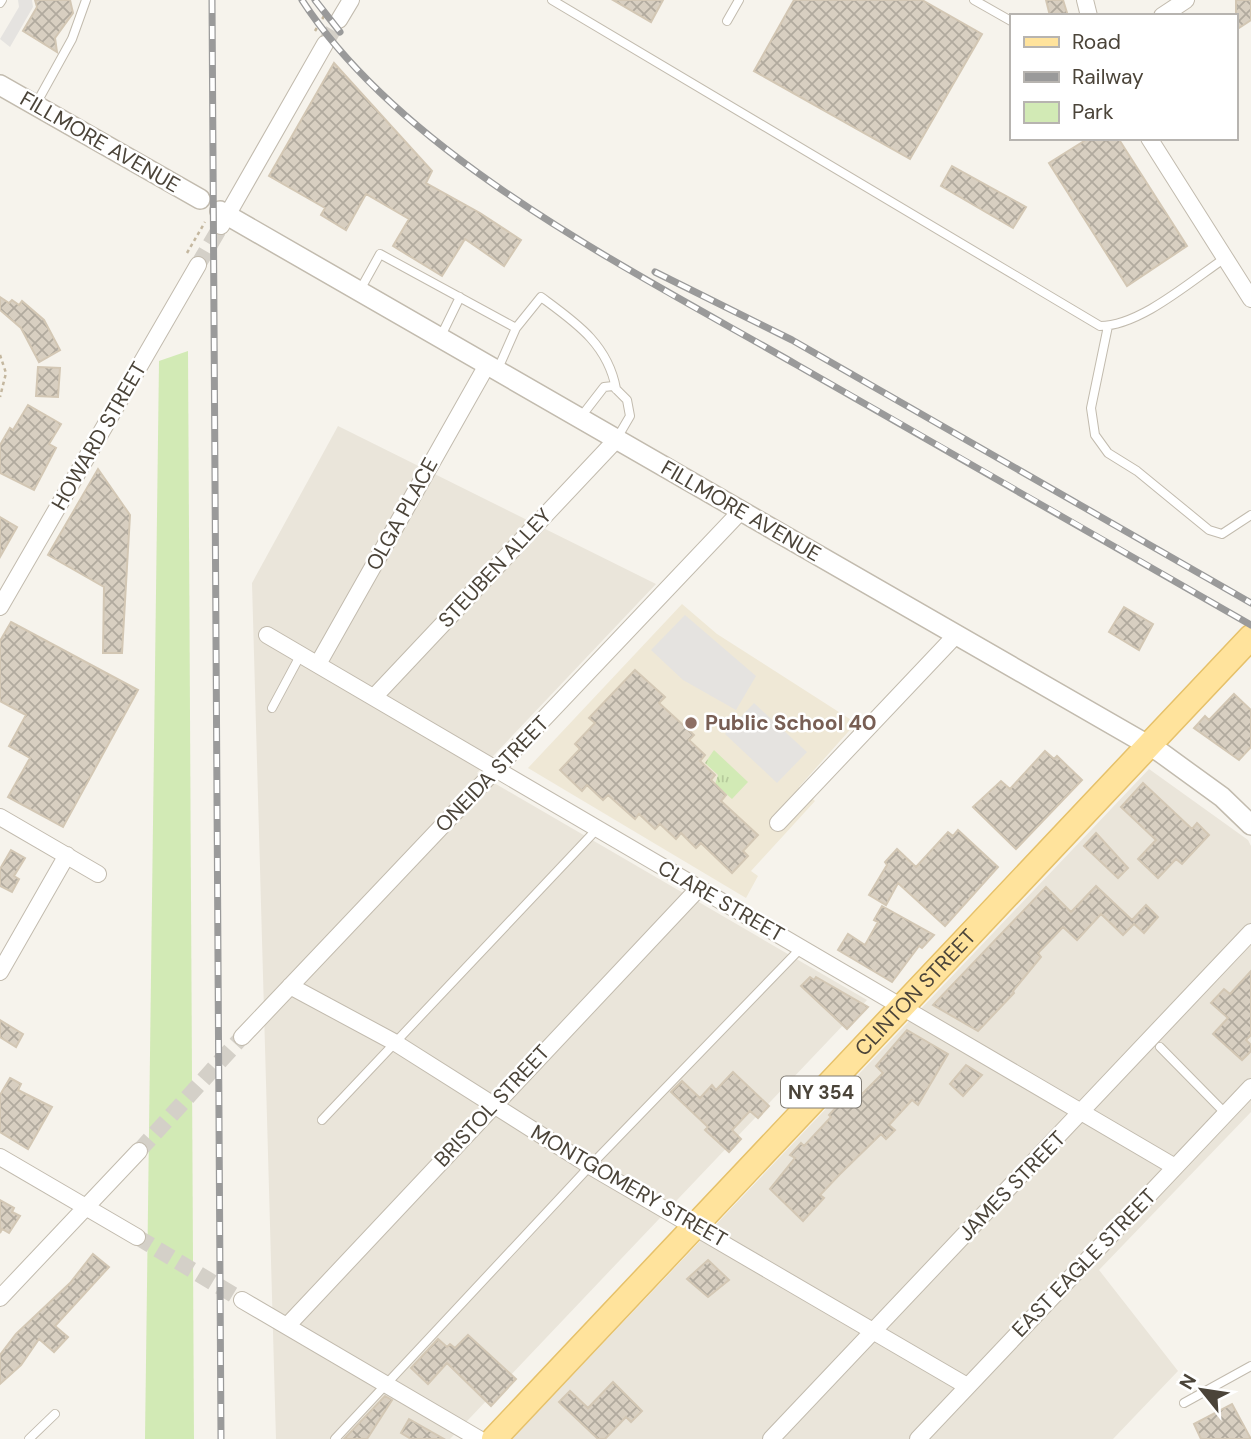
<svg xmlns="http://www.w3.org/2000/svg" width="1251" height="1439" font-family="'DM Sans',sans-serif">
<defs>
<pattern id="park-tufts" width="24" height="20" patternUnits="userSpaceOnUse" patternTransform="scale(1.75)"><rect width="24" height="20" fill="#d2eab5"/><path d="M3 7l-1-3M5 7V3M7 7l1-3M15 17l-1-3M17 17v-4M19 17l1-3" fill="none" stroke="#b6ca9c"/></pattern>
<pattern id="building-cross-hatch" width="8" height="8" patternUnits="userSpaceOnUse" patternTransform="scale(1.75)"><rect width="8" height="8" fill="#d8cfc1"/><path d="M0 0l8 8M0 8l8-8" fill="none" stroke="#b1aa9e"/></pattern>
</defs>
<rect width="100%" height="100%" fill="#f6f3ec"/>
<path fill="#eae5da" d="M338 426 656 584 477 773 867 1000 450 1439H276L252 583Z
M1149 769 1248 840 1251 846V1112L1099 1270 1178 1371 1113 1439H512Z"/>
<path fill="#efe8d6" d="M682 604 717 634 856 723 799 787 815 801 751 871 758 876 746 898 528 768Z"/>
<path fill="#d2eab5" d="M188 351 194 1439H145L159 361Z"/>
<path fill="url(#park-tufts)" d="M714 750 748 782 732 799 715 784 718 775 705 763Z"/>
<path fill="#e5e3e0" d="M18 0H32L33 7 10 47 0 39 19 7Z
M685 615 756 676 736 710 683 680 651 650Z
M754 703 807 752 777 783 725 734Z"/>
<path fill="url(#building-cross-hatch)" stroke="#d3c7b4" stroke-width="2" d="M35 0H70L73 13 55 38 57 52 23 31 37 7Z
M613 0H663L651 22Z
M794 0H922L982 34 910 159 754 71Z
M1046 0H1063L1068 16H1050Z
M1236 0H1251V20L1236 30Z
M334 63 432 171 426 183 480 213 521 240 504 266 465 239 442 276 393 246 409 219 366 194 346 230 321 215 325 208 269 176Z
M1089 138H1118L1187 246 1127 286 1049 163Z
M952 166 1026 207 1013 228 941 186Z
M0 297 9 303 12 300 19 305 22 301 44 320 60 350 39 362 21 328 0 310Z
M38 367 60 368 58 397 36 396Z
M28 405 61 424 49 444 56 448 34 490 0 473V445L10 428 13 430Z
M98 469 130 515 122 653H103L104 587 48 555Z
M0 517 17 527 0 557Z
M1124 607 1153 624 1139 650 1109 632Z
M11 622 138 690 63 827 8 797 30 758 9 746 26 715 0 701V641Z
M635 670 665 697 659 703 694 735 689 740 705 755 700 761 715 775 711 780 726 795 721 801 758 835 743 851 748 856 732 873 701 843 696 848 681 833 676 839 660 824 655 829 639 814 635 819 608 795 603 800 587 785 582 791 560 770 580 749 575 744 595 723 589 718Z
M1234 694 1251 710V747L1239 760 1194 728 1205 716 1209 720Z
M1045 751 1054 759 1057 756 1082 780 1016 849 973 807 1001 781 1010 789Z
M1143 783 1192 829 1197 823 1209 835 1182 864 1176 859 1158 878 1138 859 1156 840 1121 807Z
M958 830 998 867 945 926 898 883 886 905 869 895 887 865 885 862 897 849 916 867 948 832 953 836Z
M1096 833 1128 868 1118 878 1084 846Z
M11 850 25 858 14 876 19 879 12 892 0 886V869Z
M1096 886 1132 920 1146 905 1158 917 1144 933 1134 924 1123 935 1101 914 1077 940 1063 927 1038 953 1041 957 1013 991 1014 993 978 1031 933 1005 1046 887 1071 912Z
M882 906 934 935 922 948 919 946 892 982 838 950 848 934 865 945 878 922 874 920Z
M1251 971V1035L1246 1040 1251 1045V1051L1242 1060 1213 1034 1228 1018 1211 1003 1224 989 1230 994Z
M810 977 814 980 816 977 868 1007 847 1029 801 986Z
M0 1020 23 1034 16 1047 0 1037Z
M907 1030 948 1054 918 1105 912 1100 889 1125 895 1130 886 1139 881 1134 840 1174 820 1195 824 1198 803 1221 770 1189 795 1158 790 1155 801 1143 804 1146 831 1117 829 1115 840 1103 844 1107 859 1091 862 1094 883 1073 876 1066Z
M966 1065 982 1075 963 1096 950 1084Z
M733 1072 769 1106 758 1118 750 1111 732 1130 741 1139 729 1152 705 1130 708 1127 671 1092 682 1081 700 1098 712 1085 716 1090Z
M10 1078 21 1084 18 1090 52 1107 28 1149 0 1132V1095Z
M0 1200 14 1208 12 1212 20 1216 9 1233 2 1229 0 1233Z
M93 1254 109 1267 55 1326 68 1337 54 1352 39 1339 21 1365 0 1384V1355L16 1334 70 1283Z
M708 1260 729 1280 708 1297 687 1279Z
M468 1335 516 1379 491 1406 447 1363 428 1384 411 1368 438 1339 447 1347 450 1344 455 1348Z
M613 1382 642 1411 631 1422 626 1417 605 1439H598L559 1402 570 1391 588 1408Z
M385 1396 392 1400 367 1439H344Z
M1232 1404 1251 1439H1201L1194 1424Z
M409 1419 444 1439H411L401 1433Z"/>
<g fill="none" stroke-linecap="round" stroke-linejoin="round">
<path stroke="#d4d0c8" stroke-width="16" stroke-dasharray="16 8" stroke-linecap="butt" d="M325 44 339 20
M198 265 221 226
M139 1151 242 1037
M137 1237 242 1300"/>
<g stroke="#c2bbae" stroke-width="10">
<path id="service" d="M552 0 1100 326C1140 326 1191 281 1225 258
M974 0 1011 21
M0 3 2 0
M727 21 739 0
M36 104 72 39 86 0
M360 290 380 254 516 328 497 371
M1108 326 1091 408 1095 435 1108 453 1137 471 1209 530 1222 534 1251 515
M516 328 541 297C575 322 608 344 616 389
M440 338 460 297
M580 418 604 387 613 386 627 400 630 416 616 440
M272 708 301 654
M1160 1047 1226 1114
M322 1120 598 828
M1184 1403 1251 1366
M29 1439 55 1414
M335 1439 590 1166 801 948"/>
</g>
<g stroke="#c2bbae" stroke-width="18">
<path id="minor" d="M1085 0 1089 16
M1162 16 1186 0
M339 20 351 0
M1149 138 1251 299
M221 226 325 44
M0 607 198 265
M267 635 1175 1167
M318 664 487 365
M375 696 616 440
M0 817 98 874
M778 823 956 635
M0 972 67 855
M290 986 394 1042 590 1166 967 1386
M242 1037 741 511
M0 1157 137 1237
M0 1298 139 1151
M242 1300 479 1439
M287 1326 699 888
M771 1439 1251 932
M918 1439 1251 1087"/>
</g>
<g stroke="#c2bbae" stroke-width="22">
<path id="tertiary" d="M0 85 200 199
M220 211 1160 752 1222 797 1251 825"/>
</g>
<g stroke="#e6c16a" stroke-width="27">
<g id="primary">
<path id="s1" d="M494 1439 1251 637"/>
</g>
</g>
<path stroke="#c4b79f" stroke-width="2.5" stroke-dasharray="3.5 3.5" stroke-linecap="butt" d="M315 31 324 16
M187 253 205 222
M0 355 6 373 0 397"/>
<use href="#service" stroke="#fff" stroke-width="8"/>
<use href="#minor" stroke="#fff" stroke-width="16"/>
<use href="#tertiary" stroke="#fff" stroke-width="19"/>
<use href="#primary" stroke="#ffe39c" stroke-width="24"/>
<g stroke="#9a9a9a" stroke-width="7">
<path id="rail" d="M212 0 221 1439
M302 0C404 158 637 273 797 365 949 451 1100 538 1251 625
M315 0 340 32
M655 272 792 340 1251 603"/>
</g>
<use href="#rail" stroke="#fff" stroke-width="4.5" stroke-dasharray="13" stroke-linecap="butt"/>
</g>
<circle fill="#8d6e63" stroke="#fff" stroke-width="2.5" cx="691" cy="723" r="7"/>
<g text-anchor="middle" dominant-baseline="central" stroke-width="5" stroke-linejoin="round" paint-order="stroke">
<rect fill="#fff" stroke="#817c74" stroke-width="2" x="781" y="1076.5" width="80" height="31" rx="5"/>
<g font-size="19" font-weight="bold" fill="#4b4439">
<text x="821" y="1092">NY 354</text>
</g>
<g font-size="21" fill="#4b4439" stroke="#fff">
<text transform="translate(100 142) rotate(30)">FILLMORE AVENUE</text>
<text transform="translate(99 436) rotate(-60)">HOWARD STREET</text>
<text transform="translate(741 511) rotate(30)">FILLMORE AVENUE</text>
<text transform="translate(402 514) rotate(-61)">OLGA PLACE</text>
<text transform="translate(495 568) rotate(-47)">STEUBEN ALLEY</text>
<text transform="translate(492 774) rotate(-46)">ONEIDA STREET</text>
<text transform="translate(721 901) rotate(30)">CLARE STREET</text>
<text stroke="none"><textPath href="#s1" startOffset="614">CLINTON STREET</textPath></text>
<text transform="translate(492 1106) rotate(-47)">BRISTOL STREET</text>
<text transform="translate(629 1186) rotate(30)">MONTGOMERY STREET</text>
<text transform="translate(1012 1186) rotate(-46)">JAMES STREET</text>
<text transform="translate(1084 1263) rotate(-46)">EAST EAGLE STREET</text>
</g>
<g font-size="21" font-weight="bold" fill="#785e54" stroke="#fff" text-anchor="start">
<text x="705" y="723">Public School 40</text>
</g>
</g>
<rect x="1010" y="14" width="228" height="126" fill="#ffffff" stroke="#b7b4b0" stroke-width="2"/>
<rect x="1024" y="37" width="35" height="10" fill="#ffe39c" stroke="#b7b4b0" stroke-width="2"/>
<text x="1072" y="49" font-size="21" fill="#4b4439">Road</text>
<rect x="1024" y="72" width="35" height="10" fill="#9a9a9a" stroke="#b7b4b0" stroke-width="2"/>
<text x="1072" y="84" font-size="21" fill="#4b4439">Railway</text>
<rect x="1024" y="102" width="35" height="21" fill="#d2eab5" stroke="#b7b4b0" stroke-width="2"/>
<text x="1072" y="119" font-size="21" fill="#4b4439">Park</text>
<g transform="translate(1202 1390) rotate(300)" stroke="#ffffff" stroke-width="5" paint-order="stroke">
<path d="M0-5L12 26L0 18L-12 26Z" fill="#4b4439"/>
<text y="-10" font-size="19" font-weight="bold" text-anchor="middle" fill="#4b4439">N</text>
</g>
</svg>
